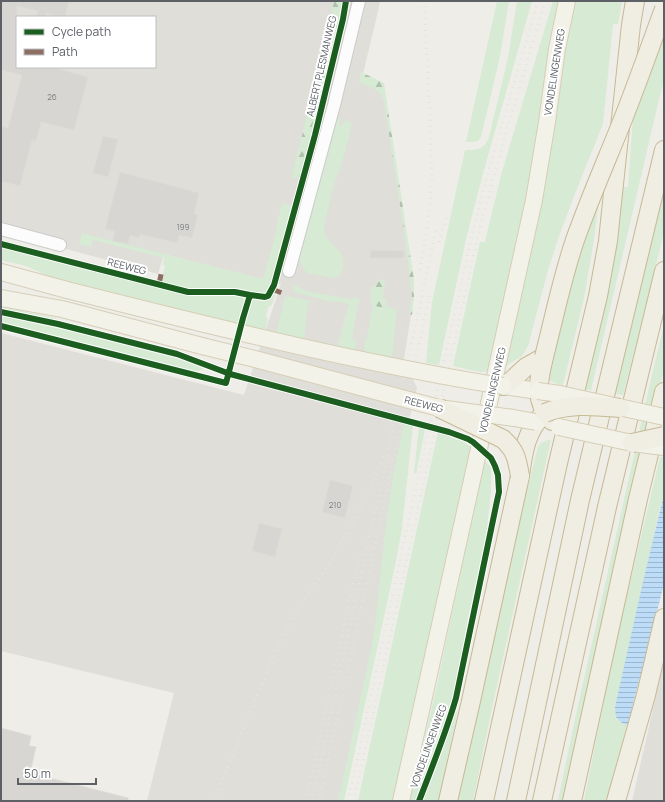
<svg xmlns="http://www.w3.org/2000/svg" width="665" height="802" font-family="Manrope,sans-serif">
<defs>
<pattern id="forest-firs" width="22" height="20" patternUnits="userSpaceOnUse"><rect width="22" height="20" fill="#d6ead4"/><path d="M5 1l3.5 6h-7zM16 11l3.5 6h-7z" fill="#b1c1b0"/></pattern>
<pattern id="water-rules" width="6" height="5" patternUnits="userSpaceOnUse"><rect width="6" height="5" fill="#bcdcf8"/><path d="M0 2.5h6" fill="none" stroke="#9cb6cd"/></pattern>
</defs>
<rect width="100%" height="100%" fill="#eeede8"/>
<path fill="#dfded9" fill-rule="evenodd" d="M1 1H380L378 11 363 74 383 84 414 295 404 359 417 388 403 444 383 600 340 801H147L174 693 1 651V333L244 395 281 284 164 254 158 274 1 231ZM17 17H155V67H17Z
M664 661V801H632Z"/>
<path fill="#d6ead4" d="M342 1H349L342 39 310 170 307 175 302 177 301 167 333 47Z
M497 1H509L500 56 481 137 478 141 471 142H466Z
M517 1H532L482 177 466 239 439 365 426 363 432 302 465 150C477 150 484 150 489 137L508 58Z
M553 1H561L534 166 489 371 480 372 453 366 480 242H485L501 175Z
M575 1H622L618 24H613L603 124 580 181 560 233 548 270 528 346 522 356 504 367C517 311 531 257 541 201 553 134 559 67 575 1Z
M664 20V78L591 390 584 389 610 272 623 187H628L634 104Z
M338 118 341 119 339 125 342 126 344 120 350 122 352 124 342 163 333 188 324 226 325 233 328 240 342 254H341C345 262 345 275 335 277V278H331L308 273 306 272 298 259 322 165Z
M601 184 594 240 584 298 563 385C556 384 552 383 548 377L566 288Z
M664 192V231L659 253 623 395 615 394Z
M282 203 292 206 274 276 267 293 263 295 234 290 196 289 186 288 161 282 165 266 163 265 164 258 93 240 91 247 79 244 82 233 263 279 277 229 276 227Z
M1 247 167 290 190 294 236 296 246 298 239 324 51 277 26 266 1 260Z
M292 284 306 291 349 299 358 297 360 303H358L352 339 356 340 355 351 337 347 349 304 341 302 327 301 295 292 292 288Z
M274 291 276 292 272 305 268 307 266 316 268 319 265 331 244 325 251 299 266 301 272 297Z
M287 296 315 302 314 303 308 302 304 340 276 333 285 297Z
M373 305 397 311 392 358 364 352 365 341H366Z
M1 307 56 318 55 321 1 310Z
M1 316C39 324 77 332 114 341 145 349 176 356 205 367 200 371 197 372 190 372L1 323Z
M664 325V369L638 469 567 801H558L575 719 649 388Z
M404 423 413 425 402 528 395 566 344 801H338L367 668 374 634 386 523 393 475Z
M419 427 425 429 416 474 414 473Z
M438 432C451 436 463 441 474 449L396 801H358Z
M551 439 492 708 473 801H456L498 604 538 447 541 443Z
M660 457H664V494L660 507 616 717 623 724 627 725 606 801H584L615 646Z
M484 460 491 467V491L486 536 469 613 453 697 448 711 416 801H410L436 689Z
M455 712 457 713 439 801H422L435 764Z"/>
<path fill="url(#forest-firs)" d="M334 1H342L333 47 301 167 302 177 291 179 326 42Z
M361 72 384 83 414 280V298L412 315 409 314 412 295 410 280 405 238 384 102C380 86 370 89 359 82Z
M379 279 383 280 385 282 383 298 387 299 385 306 396 309 397 311 371 305V287L375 286 377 281Z"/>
<path fill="url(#water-rules)" d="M664 494V590L632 724C623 726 622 723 616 717L615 707 643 582Z"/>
<path fill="#eeede8" d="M664 583V599L634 725 633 726 627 727 656 616Z"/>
<path fill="#d7d6d3" stroke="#dddcd8" d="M1 1H69L65 17H60L46 13V17H41L36 16 38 11 17 6V67H55V68L88 77 74 130 41 122 36 141 32 140 20 186 1 181V126L8 128 22 75 1 70Z
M103 136 118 139 108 177 93 173Z
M120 172 199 193 194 214 198 215 192 238 179 235 177 243 140 234 139 238 130 235 128 244 113 241 115 231 105 229Z
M370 250 404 251V258H370Z
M330 480 353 486 345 518 322 512Z
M259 523 282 529 275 557 252 551Z
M1 728 31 736 29 746 36 747 30 773 128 798V801H1Z"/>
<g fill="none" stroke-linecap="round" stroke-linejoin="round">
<g stroke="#cacbca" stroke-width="14">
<path id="minor" d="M1 229 60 245
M289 271 334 105 359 1"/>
</g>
<g stroke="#d6ceb6" stroke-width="18">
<path id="major" d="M1 272 67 290
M1 298 62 309 202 346
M503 386 538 391
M401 801 534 200 547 122 557 49 567 1"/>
</g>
<g stroke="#c6b994" stroke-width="20">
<path id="highway" d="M544 357C538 381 534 401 552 421
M503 386 511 381 526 367 544 357
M448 801 471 701 520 476C523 453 526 429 545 413
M484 801 558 463 598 296 608 241 611 212 631 25 635 1
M516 801 580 500 664 150
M542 801 607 507 664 271
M572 801 638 499 664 392
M616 801 646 695 664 618"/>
</g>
<use href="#minor" stroke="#fcfcfc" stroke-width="12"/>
<use href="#major" stroke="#f3f2e9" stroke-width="16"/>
<use href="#highway" stroke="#f0ede2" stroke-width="18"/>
<path stroke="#e4e4e3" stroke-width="3" stroke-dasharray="1 5" stroke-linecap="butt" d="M439 242 447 215
M420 270 428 221 432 179 431 139 424 1
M214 801 267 672 279 644 299 607 329 564 356 518 371 488 383 455
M306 801 352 589 361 551
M312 801 436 231
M319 801 430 294
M348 801 410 514 471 239 487 176 538 1
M354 801 477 240 498 161 545 1"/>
<g stroke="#d6ceb6" stroke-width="18" stroke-linecap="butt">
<path id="major-bridge" d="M67 290C163 314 260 339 358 359 406 369 454 379 503 386
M202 346 255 359 439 408 514 418 536 422
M538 391 560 394 664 417
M559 427 632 443 664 447"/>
</g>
<g stroke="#c6b994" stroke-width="20" stroke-linecap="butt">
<path id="highway-bridge" d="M544 357C554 318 562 278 575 240 587 206 601 173 615 139 633 96 648 52 664 9
M439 408 503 439C516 451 517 459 520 476
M545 413C569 403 595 406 620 408
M632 443 664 436"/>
</g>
<use href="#major-bridge" stroke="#f3f2e9" stroke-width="16"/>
<use href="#highway-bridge" stroke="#f0ede2" stroke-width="18"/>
<path stroke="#8d6e63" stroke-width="5" stroke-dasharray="10 5" stroke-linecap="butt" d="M159 284 162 270
M272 289 282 293"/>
<g stroke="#fff" stroke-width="8">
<path id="cycleway" d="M1 244 188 292H235L250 295
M1 312 58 324 177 354 230 374 449 432 468 439 473 442 491 458 495 466 498 475 499 492 497 501 456 698C446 733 432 767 419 801
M1 326 226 383 243 318 250 295 265 297 268 296 274 285 315 135 343 19 346 1"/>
</g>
<use href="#cycleway" stroke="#1b5e20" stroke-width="6"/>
</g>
<g text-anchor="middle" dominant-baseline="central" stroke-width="4" stroke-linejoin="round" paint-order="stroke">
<g font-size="8" fill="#7c7f82">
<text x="52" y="96">26</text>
<text x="183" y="226">199</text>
<text x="335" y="504">210</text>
</g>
<g font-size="10" fill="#5d6166" stroke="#fff">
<text transform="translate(321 66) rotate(-77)">ALBERT PLESMANWEG</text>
<text transform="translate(554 72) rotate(-81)">VONDELINGENWEG</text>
<text transform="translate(127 266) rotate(14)">REEWEG</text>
<text transform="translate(492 390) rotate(-77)">VONDELINGENWEG</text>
<text transform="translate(424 404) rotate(14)">REEWEG</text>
<text transform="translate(428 746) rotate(-70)">VONDELINGENWEG</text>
</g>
</g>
<rect width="665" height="802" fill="none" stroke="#5d6166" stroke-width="4"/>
<rect x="16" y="16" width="140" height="52" fill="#ffffff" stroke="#bec0c2"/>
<rect x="24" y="29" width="20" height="6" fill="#1b5e20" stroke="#bec0c2"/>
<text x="52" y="36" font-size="12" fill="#5d6166">Cycle path</text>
<rect x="24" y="49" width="20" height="6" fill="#8d6e63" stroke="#bec0c2"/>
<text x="52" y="56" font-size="12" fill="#5d6166">Path</text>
<path d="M18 778v6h78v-6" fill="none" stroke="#5d6166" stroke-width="2"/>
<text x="24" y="778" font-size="12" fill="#5d6166" stroke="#ffffff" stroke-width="3" paint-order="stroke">50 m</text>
</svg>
